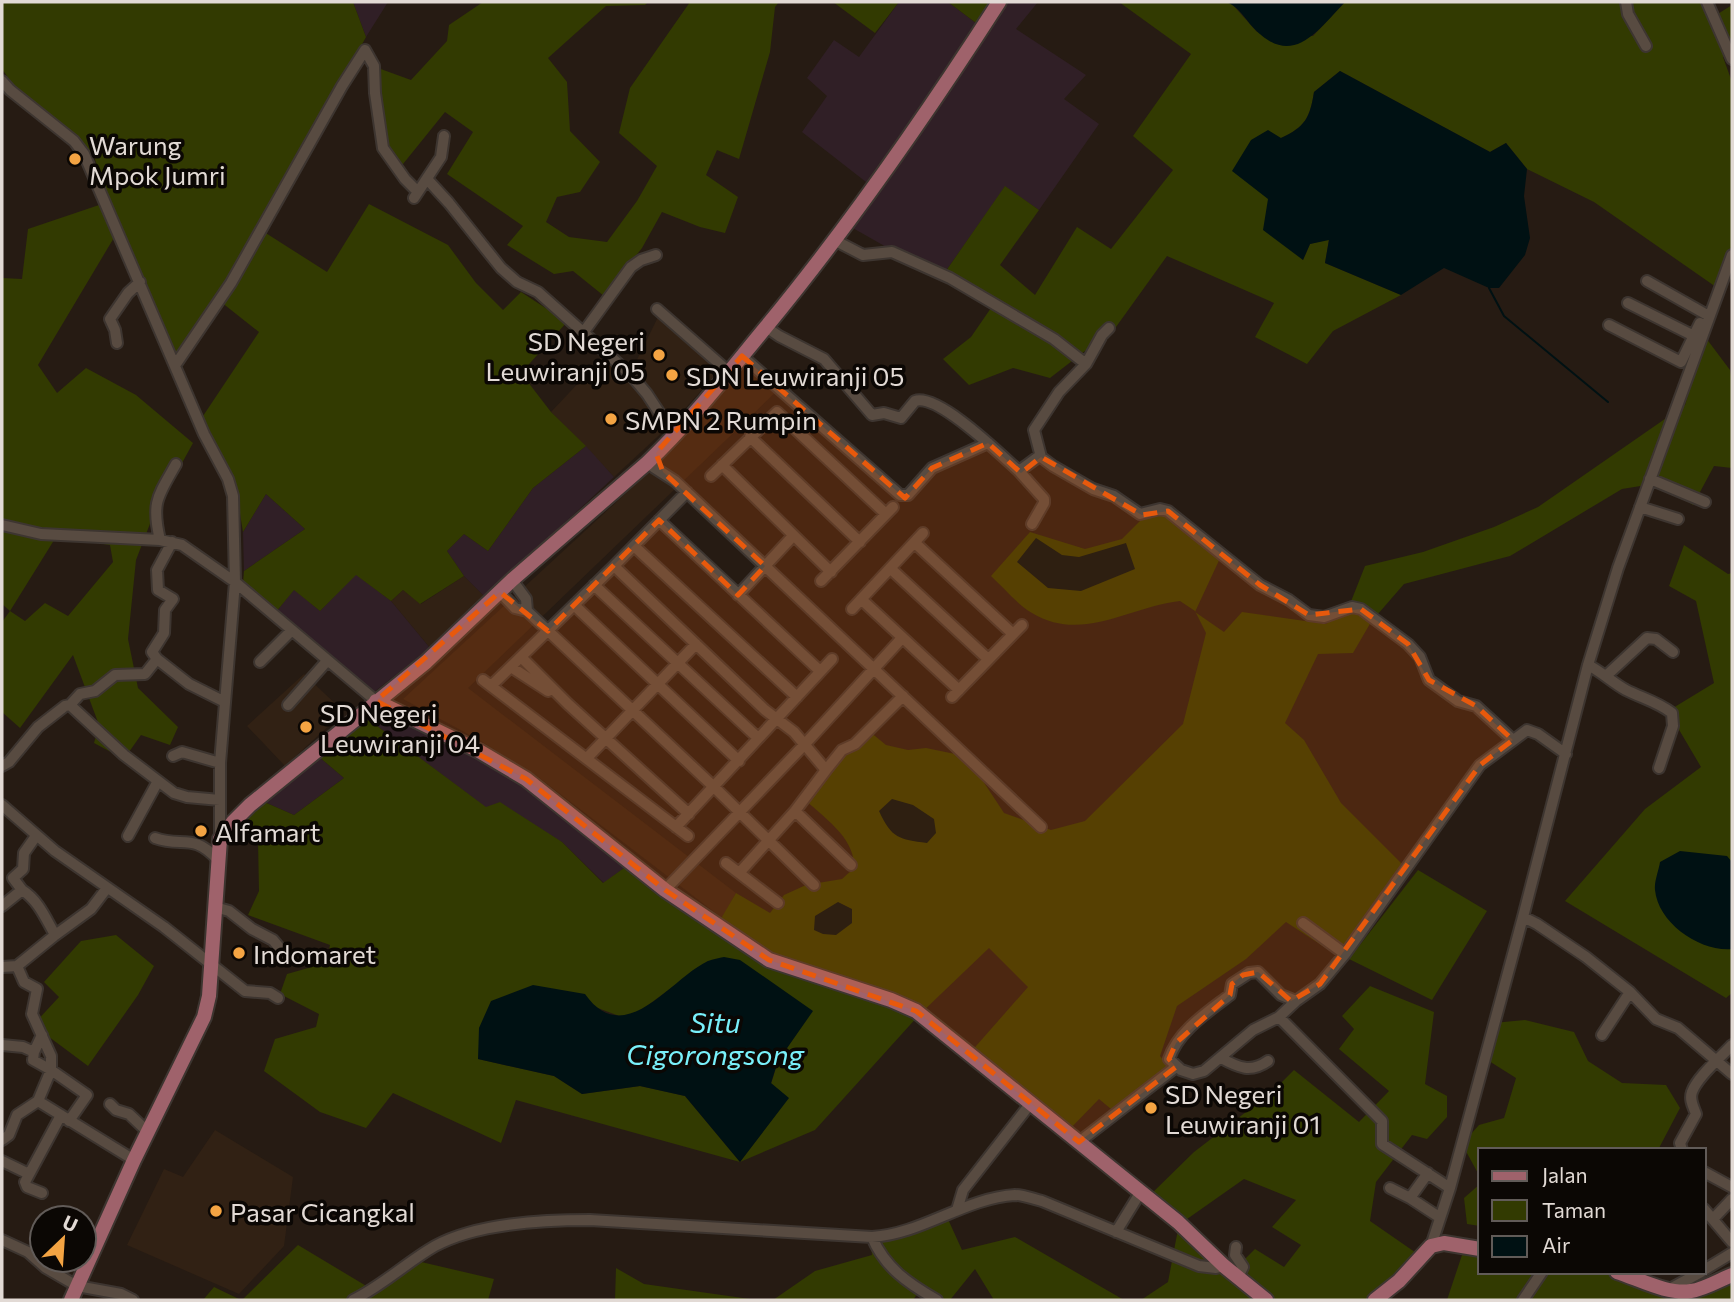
<svg xmlns="http://www.w3.org/2000/svg" width="1734" height="1302" font-family="Commissioner,sans-serif">
<rect width="100%" height="100%" fill="#261b13"/>
<path fill="#312114" d="M658 317 720 370 670 425 614 477 551 412 603 357 627 380Z
M750 359 779 389 468 688 736 893 722 918 538 777 479 740 403 699 676 447Z
M464 576 485 597 430 648 391 601 403 590 421 604Z
M304 674 344 712 285 766 247 726Z
M215 1130 293 1177 284 1246 239 1294 127 1245 164 1169 183 1177Z"/>
<path fill="#301f26" d="M353 2H388L366 37Z
M899 2H948L980 26 866 182 802 132 827 96 807 78 834 40 859 57Z
M1009 2H1038L1016 29 1086 75 1064 99 1099 124 1039 210 1005 187 941 278 851 227 937 109Z
M586 446 614 477 485 597 464 576 447 551 464 534 488 551 533 488Z
M266 494 305 529 244 571 243 532Z
M356 574 391 601 430 648 374 692 366 690 276 612 294 589 320 611Z
M374 709 389 713 498 768 631 863 604 883 562 842 486 808 365 717Z
M318 756 344 778 294 815 262 801Z"/>
<path fill="#323a01" fill-rule="evenodd" d="M2 2H353L366 37 261 230 327 272 369 204 448 245 476 283 503 310 521 292 567 322 521 373 551 412 586 446 533 488 488 551 464 534 447 551 464 576 420 604 403 590 391 601 356 575 320 611 294 590 276 612 243 583 244 571 305 529 266 494 243 532 236 490 203 416 259 332 221 302 182 365 108 202 94 156 77 137 14 86 2 69Z
M483 2H648L645 5 606 6 548 58 567 82 570 131 600 162 580 192 557 197 546 222 569 237 607 242 637 201 657 166 619 133 630 88 690 2H779L775 7 770 52 739 159 717 150 706 175 738 197 725 233 700 227 662 212 642 248 604 296 573 271 554 274 507 245 523 226 447 174 473 132 445 112 399 169 379 148 371 113 378 68 411 80 447 41 449 25Z
M833 2H899L875 33Z
M948 2H995L980 26Z
M1119 2H1226L1232 4 1257 32 1313 36 1345 2H1701L1710 24 1713 17 1732 5V51L1723 57 1732 82V245L1716 287 1594 202 1527 169 1506 143 1490 152 1340 71 1314 92C1310 118 1305 127 1281 138L1268 199 1303 260 1310 244 1329 239 1325 263 1401 295 1333 331 1307 364 1255 337 1274 303 1167 256 1116 327 1050 378 1013 368 969 385 943 359 971 337 991 308 941 278 1005 186 1039 210 1000 265 1035 295 1077 227 1111 249 1173 170 1133 136 1191 54Z
M102 204 115 236 38 365 57 393 86 368 136 395 193 443 153 516 136 560 128 639 138 688 178 727 170 745 141 735 124 759 94 743 99 725 73 655 20 728 2 712V622L10 611 2 604V278L22 279 28 229ZM56 537 110 545 113 562 68 616 45 603 25 621 10 611Z
M1706 338 1730 370 1732 382V468L1714 466 1693 505 1659 483 1622 489 1510 556 1404 584 1371 622 1353 653 1318 654 1285 723 1304 740 1341 803 1408 870 1338 956 1286 922 1246 959 1177 1006 1160 1056 1171 1069 1117 1114 1099 1099 1066 1133 969 1054 1028 987 989 948 919 1015 815 1130 740 1162 516 1100 501 1143 393 1093 366 1128 320 1112 264 1071 275 1039 316 1027 319 1014 280 994 287 974 326 963 330 945 248 915 259 891 258 840 239 824 262 801 294 815 344 778 318 756 365 717 486 807 500 802 562 842 603 883 631 863 716 927 736 893 770 913 784 895 806 885 842 879 854 868C856 838 823 817 803 798L864 727 886 745 908 750 926 748 955 754 981 778 1004 813 1051 830 1085 821 1183 724 1206 633 1195 611 1180 601C1128 607 1082 643 1032 613 1017 604 1004 588 991 576L1030 532 1085 549 1122 539 1156 505 1222 554 1195 612 1224 632 1242 612 1326 624 1350 604 1365 566 1423 552 1494 527 1538 507 1685 405ZM708 961 812 1011 778 1061 771 1084 788 1098 740 1162 685 1096 640 1086 582 1094 554 1076 478 1059 595 1007 622 1017 640 1011Z
M1684 545 1728 574 1732 573V993L1726 998 1565 901 1645 809 1701 767 1668 711 1714 683 1696 601 1669 586Z
M1418 870 1487 911 1432 1000 1349 959Z
M116 935 154 966 138 995 88 1066 33 1025 59 997 44 982 81 941Z
M1370 986 1434 1012 1425 1084 1447 1096V1117L1427 1139 1412 1135 1376 1182 1370 1221 1422 1257 1381 1300H1141L1168 1282 1179 1224 1147 1198 1194 1152 1272 1092 1294 1070 1359 1122 1389 1091 1339 1049 1354 1029 1342 1016ZM1244 1179 1296 1200 1272 1227 1301 1245 1284 1267 1255 1249 1229 1275 1180 1224Z
M1525 1020 1574 1032 1588 1061 1622 1083 1666 1085 1680 1108 1658 1150H1480V1177L1462 1144 1479 1125 1504 1118 1516 1078 1489 1061 1493 1023Z
M1480 1184V1226L1467 1224 1464 1198Z
M947 1217 962 1250 1015 1237 1124 1300H994L975 1269 950 1300H945L923 1286 913 1300H773L815 1271 872 1255 870 1236Z
M298 1245 373 1290 417 1261 494 1279 488 1300H242Z
M1464 1249 1480 1251V1272H1607L1682 1293 1732 1273V1300H1447Z
M616 1268 644 1284 757 1300H615Z
M214 1287 241 1300H203Z"/>
<path fill="#001113" d="M1226 2H1345C1314 35 1290 70 1250 24 1243 15 1236 5 1226 2Z
M1340 71 1490 152 1506 143 1527 169 1524 196 1530 238 1525 255 1499 288H1489L1444 268 1401 295 1325 263 1329 240 1310 244 1303 260 1263 230 1268 199 1232 171 1251 140 1268 130 1281 138C1305 127 1310 118 1314 92Z
M1036 538 1062 555 1079 557 1126 543 1135 569 1081 591 1048 588 1017 562Z
M892 799 913 805 934 819 936 833 927 843C899 839 892 839 879 811Z
M1680 851 1727 856 1732 862V949C1700 952 1658 923 1655 890 1654 881 1659 870 1660 862Z
M838 902 852 909V923L836 935 823 934 814 930 815 916Z
M724 957 740 960 813 1011 778 1061 771 1083 789 1098 740 1162 685 1096 640 1086 582 1094 554 1076 478 1059 479 1028 491 1001 533 985 585 994C625 1051 671 978 708 961 713 959 719 958 724 957Z"/>
<g fill="none" stroke-linecap="round" stroke-linejoin="round">
<path stroke="#001113" stroke-width="2" d="M1489 288 1504 316 1608 402"/>
<g stroke="#3d3530" stroke-width="14">
<path id="minor" d="M1626 2 1628 14 1646 46
M1707 2 1732 59
M2 81 10 90 74 141 84 154 204 434 228 479 233 496 235 582 220 763V839
M427 179 449 203 501 268 517 282 538 292 631 375 647 394 674 435
M414 198 441 157 444 136
M834 240 863 255 892 252 950 278 1054 339 1086 364
M1647 281 1709 316
M1628 303 1694 336
M657 309 730 373
M1609 325 1681 362 1700 323
M766 327 779 336 824 359 872 415 884 413 901 418 915 401C938 393 1001 455 1019 471L1038 457H1041L1053 466 1093 489 1114 496 1140 514 1160 509 1168 511 1260 585 1289 600 1309 615 1324 617 1352 607 1361 609 1408 644 1420 657 1429 680 1458 701 1476 706 1513 740
M583 333 631 267 641 260 656 255
M117 343 115 330 110 319 128 293 140 282
M742 356 900 495H908L932 468 988 443
M176 364 231 283 342 86 365 50 374 66 375 93 383 148 405 179 418 192
M750 437 860 542
M1041 457 1034 430 1059 392 1086 364 1102 335 1109 328
M647 463 675 481 1041 827
M722 465 831 572
M1019 471 1044 499V503L1032 524
M711 476 777 412 886 514
M1650 479 1705 502
M1640 507 1678 519
M659 520 820 671
M2 525 41 534 160 540 182 545 235 582 376 701
M160 540C151 502 158 496 176 464
M915 543 1013 634
M634 546 797 697
M614 566 765 710 794 732 826 770 795 811 740 872
M891 569 988 659
M512 580 526 599 527 611
M821 581 893 507
M594 585 758 738
M500 592 515 608 527 611 714 787 814 885
M738 595 793 536
M862 600 959 690
M574 605 739 761
M852 609 923 533
M521 657 568 704 689 814
M157 659 189 684 225 702
M260 662 292 630
M1588 665C1602 672 1613 683 1626 690 1642 698 1658 702 1672 713L1673 726 1659 768
M511 667 548 691
M1607 675 1647 638 1656 639 1673 652
M483 680 688 836
M491 686 614 566 687 492
M952 697 1022 625
M70 705 80 694 95 691 115 675 145 674 157 659 152 652 164 633 165 610 173 599 158 590 157 570 172 542
M288 705 327 661
M173 756 182 752 220 763
M587 758 696 644
M2 766 9 762 38 727 65 706 70 705 124 755 174 793 187 797 220 800
M826 770 842 750 855 744 903 696
M2 805 55 851 164 927 245 991 270 993 278 998
M795 811 851 865
M676 827 832 659
M128 836 158 781
M155 838C182 848 193 832 218 860
M726 863 778 903
M665 890 805 744 902 638
M2 906 22 890 13 878 23 869 24 853 36 836
M215 907 229 911 252 929 273 940 287 957
M1523 917 1537 924 1586 957 1630 992 1656 1019 1678 1028 1732 1074
M1303 923 1345 954
M54 936 91 909 107 888
M2 967 17 966
M1296 1001 1281 995 1258 972 1249 973 1232 984 1230 995C1208 1012 1178 1031 1169 1059L1181 1070 1193 1074 1204 1071 1253 1030 1279 1017 1296 1001 1320 984 1345 954 1480 765 1527 730 1538 734 1566 754
M1279 1017 1382 1121V1144L1450 1188
M42 1035 34 1052 33 1060 51 1070 87 1095 69 1121
M1602 1035 1630 992
M2 1045 23 1047 34 1052
M1221 1058C1239 1068 1251 1073 1268 1061
M38 1101 134 1160
M110 1104 116 1110 129 1114 148 1132
M2 1140 9 1135 17 1115 38 1101 51 1070V1056L32 1014 37 989 24 982 17 966 54 936V933C45 917 38 900 22 890
M1079 1142 1176 1067
M1682 1150 1680 1143 1696 1114C1694 1108 1689 1100 1692 1092 1697 1077 1721 1057 1732 1045
M2 1161 29 1174
M1704 1172 1732 1187
M1390 1188 1410 1198 1439 1217
M42 1193 27 1187 25 1182 61 1115
M1410 1198 1428 1173
M1704 1209 1732 1242
M957 1210 963 1190 1031 1103
M1714 1218 1732 1199
M1116 1232 1140 1193
M872 1237C885 1268 909 1284 937 1300
M2 1240 28 1252 46 1268 77 1286 121 1294 133 1300
M1431 1246 1450 1188 1523 917 1588 665 1618 568 1732 255
M1704 1270 1732 1253
M1234 1275 1241 1271 1243 1267 1235 1255 1236 1247
M1670 1289 1701 1272
M353 1300C382 1286 407 1262 435 1246 477 1223 542 1220 590 1220L872 1237C922 1234 965 1198 1015 1195 1024 1195 1033 1199 1042 1201L1199 1266 1216 1268 1224 1266
M1523 1300 1542 1272"/>
</g>
<g stroke="#3d3530" stroke-width="18">
<path id="major" d="M376 701 479 751 526 779 665 890 769 960 891 1000 916 1011 1178 1222 1224 1266 1266 1300
M1617 1272C1639 1279 1668 1295 1691 1291 1705 1289 1719 1280 1732 1275
M71 1300 134 1160 204 1017 209 996 220 839 233 822 250 805 426 662 512 580 647 463C691 421 728 373 766 327 851 224 927 114 999 2
M1375 1300 1399 1281 1431 1246 1444 1243 1480 1249"/>
</g>
<use href="#minor" stroke="#584b41" stroke-width="10"/>
<use href="#major" stroke="#9f626b" stroke-width="14"/>
</g>
<path fill="#e8590c" fill-opacity="0.2" stroke="#e8590c" stroke-width="5" stroke-dasharray="14 9" stroke-linejoin="round" d="M742 356 905 498 932 468 988 443 1021 473 1041 457 1142 515 1168 511 1260 585 1309 615 1361 609 1408 644 1429 680 1476 706 1513 740 1480 765 1320 984 1291 1001 1258 972 1243 975 1232 984 1230 995 1176 1043 1169 1059 1176 1067 1079 1142 916 1011 769 960 665 890 526 779 376 701 500 592 548 631 659 520 738 595 765 566 663 472 656 453Z"/>
<g fill="#f4a443" stroke="#0b0704" stroke-width="2.5">
<circle cx="75" cy="159" r="7"/>
<circle cx="659" cy="355" r="7"/>
<circle cx="672" cy="375" r="7"/>
<circle cx="611" cy="419" r="7"/>
<circle cx="306" cy="727" r="7"/>
<circle cx="201" cy="831" r="7"/>
<circle cx="239" cy="953" r="7"/>
<circle cx="1151" cy="1108" r="7"/>
<circle cx="216" cy="1211" r="7"/>
</g>
<g text-anchor="middle" dominant-baseline="central" stroke-width="7" stroke-linejoin="round" paint-order="stroke">
<g font-size="26" fill="#e2dad5" stroke="#0b0704" text-anchor="start">
<text x="89" y="144">Warung<tspan x="89" dy="30">Mpok Jumri</tspan></text>
<text x="645" y="340" text-anchor="end">SD Negeri<tspan x="645" dy="30">Leuwiranji 05</tspan></text>
<text x="686" y="375">SDN Leuwiranji 05</text>
<text x="625" y="419">SMPN 2 Rumpin</text>
<text x="320" y="712">SD Negeri<tspan x="320" dy="30">Leuwiranji 04</tspan></text>
<text x="215" y="831">Alfamart</text>
<text x="253" y="953">Indomaret</text>
<text x="1165" y="1093">SD Negeri<tspan x="1165" dy="30">Leuwiranji 01</tspan></text>
<text x="230" y="1211">Pasar Cicangkal</text>
</g>
<g font-size="28" font-style="italic" fill="#79f0fa" stroke="#0b0704">
<text x="715" y="1022">Situ<tspan x="715" dy="32">Cigorongsong</tspan></text>
</g>
</g>
<rect width="1734" height="1302" fill="none" stroke="#e2dad5" stroke-width="7"/>
<rect x="1478" y="1148" width="228" height="126" fill="#0b0704" stroke="#615b58" stroke-width="2"/>
<rect x="1492" y="1171" width="35" height="10" fill="#9f626b" stroke="#615b58" stroke-width="2"/>
<text x="1542" y="1183" font-size="21" fill="#e2dad5">Jalan</text>
<rect x="1492" y="1200" width="35" height="21" fill="#323a01" stroke="#615b58" stroke-width="2"/>
<text x="1542" y="1218" font-size="21" fill="#e2dad5">Taman</text>
<rect x="1492" y="1236" width="35" height="21" fill="#001113" stroke="#615b58" stroke-width="2"/>
<text x="1542" y="1253" font-size="21" fill="#e2dad5">Air</text>
<g transform="translate(63 1239) rotate(25)"><circle r="33" fill="#0b0704" stroke="#615b58" stroke-width="2"/>
<path d="M0-5L12 26L0 18L-12 26Z" fill="#f4a443"/>
<text y="-10" font-size="19" font-weight="bold" text-anchor="middle" fill="#e2dad5">U</text>
</g>
</svg>
